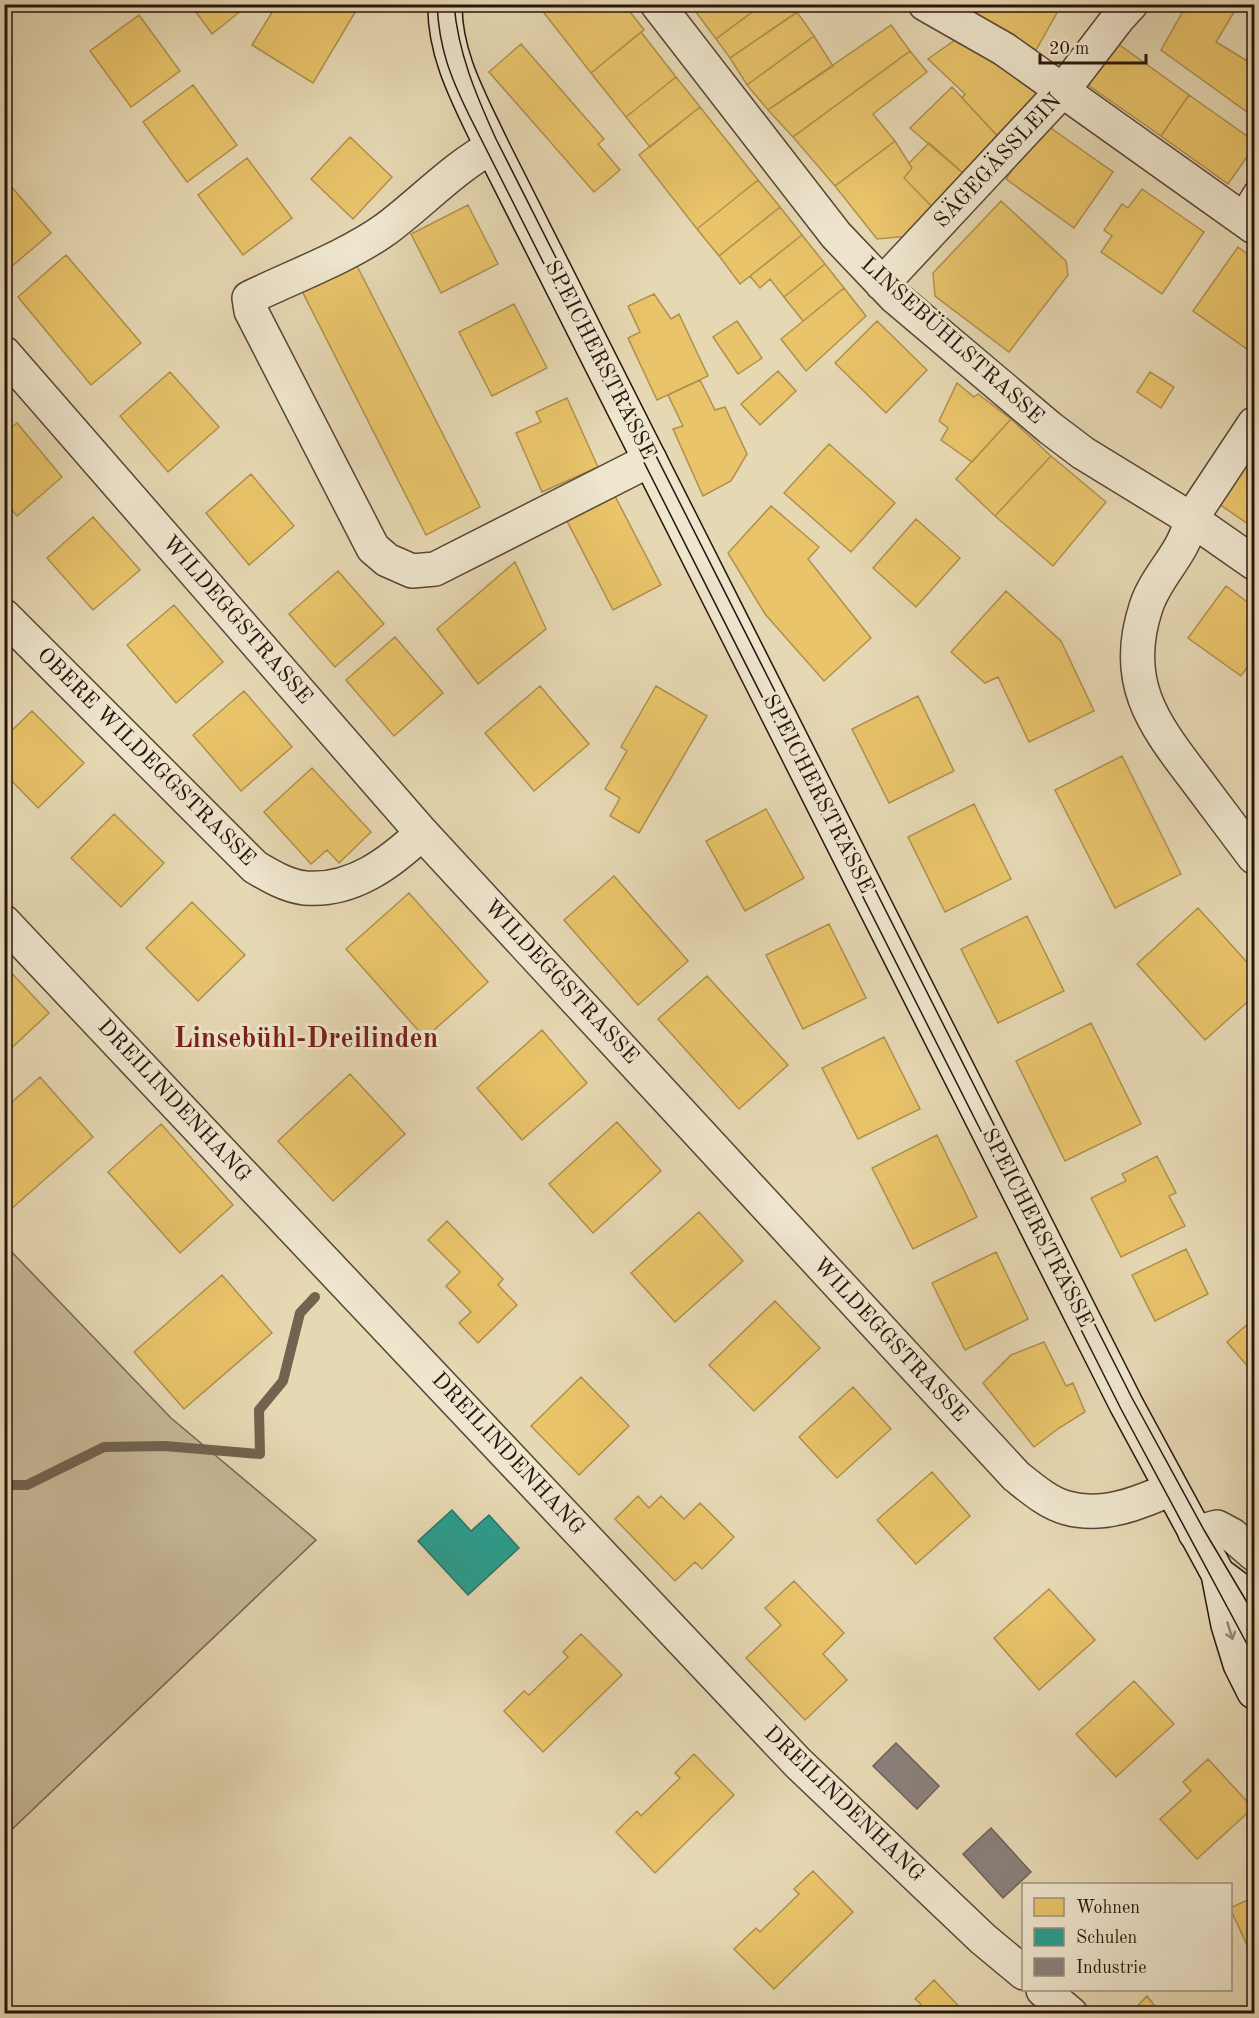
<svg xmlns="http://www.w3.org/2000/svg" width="1259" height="2018" font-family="'Old Standard TT',serif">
<rect width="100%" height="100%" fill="#e6d8b3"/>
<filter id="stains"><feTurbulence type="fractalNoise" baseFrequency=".00333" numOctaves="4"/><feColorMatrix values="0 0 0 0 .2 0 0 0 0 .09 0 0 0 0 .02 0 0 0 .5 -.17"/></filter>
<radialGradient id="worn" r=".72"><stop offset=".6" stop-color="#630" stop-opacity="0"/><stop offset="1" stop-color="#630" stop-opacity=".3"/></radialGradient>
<path fill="#c6b797" stroke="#776652" stroke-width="1.5" d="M5 1245 171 1418 316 1540 5 1836Z"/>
<path fill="#e9c46a" stroke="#af904e" stroke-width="1.5" d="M190 4H237L242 10 212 34Z
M277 4H360L313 83 252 45Z
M537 4H624L644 30 591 73Z
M697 4H763L716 39 693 8Z
M763 4 808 5 730 58 716 39Z
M961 4H1062L1036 50Z
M1187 4H1239L1216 42 1254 65V117L1161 50Z
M797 12 814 36 747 85 730 58Z
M139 15 180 71 131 107 90 51Z
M891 25 910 51 793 137 768 110Z
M641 32 676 77 626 117 591 73Z
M965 33 1047 94 1005 144 962 98 965 94 928 59Z
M814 36 833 66 768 110 747 85Z
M1117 43 1189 95 1161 136 1088 85Z
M521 44 604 139 598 144 620 170 594 192 489 72Z
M910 51 927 72 873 114 895 141 835 186 793 137Z
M676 77 700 107 650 147 626 117Z
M193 85 237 145 187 182 143 122Z
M952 87 1005 144 970 179 910 128Z
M1189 95 1254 141V147L1228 184 1161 136Z
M700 107 758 180 697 229 639 155Z
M1045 124 1113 172 1074 228 1006 179Z
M350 137 392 177 353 219 311 179Z
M895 141 912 168 904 178 938 213 910 236 877 239 835 186Z
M929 143 970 179 938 213 904 178 912 168 909 163Z
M247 158 292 218 243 255 198 195Z
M4 178 51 233 4 273Z
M758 180 780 207 719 256 697 229Z
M1142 189 1204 232 1162 294 1101 252 1112 236 1104 230 1122 204 1128 208Z
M1001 201 1066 261 1068 275 1009 352 935 296 933 273Z
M468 205 498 264 441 293 411 234Z
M780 207 802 235 740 284 719 256Z
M802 235 825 264 784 297 770 279 760 288 750 276Z
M1238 247 1254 259V354L1193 311Z
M66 255 141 343 91 385 18 297Z
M355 262 480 507 426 535 301 289Z
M825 264 844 288 803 321 784 297Z
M844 288 866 316 806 371 781 339Z
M654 294 671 319 679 314 708 376 657 400 628 338 640 332 628 306Z
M514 304 547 368 492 396 459 332Z
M737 321 762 358 738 374 713 337Z
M877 321 927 370 886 413 835 363Z
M778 371 796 391 760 425 741 404Z
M170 372 219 427 168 472 120 416Z
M1150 372 1174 387 1161 408 1137 392Z
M700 380 715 410 725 407 747 454 731 481 703 496 673 429 683 426 668 395Z
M957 383 974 397 978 394 1011 419 972 462 941 440 948 428 939 421Z
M567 398 598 467 542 492 516 433 541 422 536 412Z
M1011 419 1051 456 995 516 956 479Z
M17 423 62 477 17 516 4 501V433Z
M829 444 895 503 851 552 784 493Z
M1051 456 1106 502 1053 566 995 516Z
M1252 456 1254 458V528L1219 504Z
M251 474 294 526 249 565 206 513Z
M615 496 661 585 613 610 567 521Z
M771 506 819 547 808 559 871 638 824 681 765 614 728 553Z
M93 517 140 570 93 610 47 558Z
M916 519 960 558 916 607 873 568Z
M515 562 546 629 478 684 437 629Z
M338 571 384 624 335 667 289 614Z
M1226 586 1254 607V658L1241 676 1188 638Z
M1006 591 1061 641 1094 711 1029 742 998 677 985 683 951 652Z
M174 605 223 662 176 703 127 645Z
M395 637 443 693 394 736 346 680Z
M540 686 589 744 534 791 485 733Z
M656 686 707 716 639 833 610 816 620 798 605 789 627 751 621 747Z
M244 691 292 747 241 791 193 735Z
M918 696 954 771 889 803 852 729Z
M32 711 84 763 38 808 4 773V738Z
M1122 756 1181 874 1115 908 1055 790Z
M312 768 371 832 339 863 327 850 311 864 264 812Z
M974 804 1011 879 945 912 908 837Z
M766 809 804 878 745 911 706 841Z
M114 814 164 863 121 907 71 858Z
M614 876 688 961 638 1005 564 920Z
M409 893 488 982 425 1038 346 949Z
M192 902 245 955 198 1001 146 948Z
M1198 908 1254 970V996L1205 1040 1137 964Z
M1027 916 1064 991 998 1023 961 949Z
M829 924 866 998 803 1029 766 955Z
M4 965 49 1013 4 1055Z
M707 976 788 1065 739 1109 658 1019Z
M1091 1023 1141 1124 1065 1161 1016 1061Z
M542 1030 587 1083 522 1140 477 1088Z
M884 1037 920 1109 858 1139 822 1068Z
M350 1074 405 1134 333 1201 278 1141Z
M40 1077 93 1137 10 1210 4 1204V1109Z
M617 1122 661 1171 593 1233 549 1184Z
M161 1124 233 1205 180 1253 108 1172Z
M937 1135 977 1217 913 1249 872 1168Z
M1157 1156 1176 1193 1169 1196 1185 1226 1121 1257 1091 1198 1126 1181 1122 1174Z
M699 1212 743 1261 675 1322 631 1273Z
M447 1221 503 1279 498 1285 517 1305 478 1343 459 1323 471 1312 446 1286 460 1272 428 1240Z
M1186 1249 1208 1294 1155 1321 1132 1275Z
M996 1252 1028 1319 965 1350 932 1283Z
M222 1275 272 1333 184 1409 134 1352Z
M775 1301 820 1348 754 1411 709 1365Z
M1251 1321 1254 1325V1374L1227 1342Z
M1044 1342 1066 1386 1073 1383 1085 1412 1059 1428 1034 1447 983 1383 1011 1355Z
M581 1377 629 1426 579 1475 531 1426Z
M853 1387 891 1429 837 1478 799 1437Z
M932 1472 970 1516 916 1564 877 1520Z
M638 1496 649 1508 661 1496 684 1519 700 1503 734 1537 702 1569 695 1562 675 1581 615 1519Z
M794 1581 844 1633 823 1654 847 1680 805 1720 746 1658 781 1625 765 1608Z
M1049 1589 1095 1640 1039 1690 994 1638Z
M581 1634 622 1675 543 1752 504 1711 524 1691 529 1695 568 1657 563 1652Z
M1134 1681 1174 1724 1116 1777 1076 1734Z
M694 1754 734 1795 655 1873 616 1832 637 1811 641 1816 680 1778 675 1773Z
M1208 1759 1253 1808 1197 1859 1160 1819 1191 1791 1183 1782Z
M813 1871 853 1912 774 1989 734 1949 756 1928 760 1932 799 1894 794 1889Z
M1254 1897V1957L1253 1958 1230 1908Z
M934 1980 966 2014H911L921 2004 915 1999Z
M1147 1996 1161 2014H1130Z"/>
<path fill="#2a9d8f" stroke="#297468" stroke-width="1.5" d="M452 1510 471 1531 489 1515 519 1548 468 1595 418 1541Z"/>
<path fill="#8a817c" stroke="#6d615b" stroke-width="1.5" d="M896 1743 939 1786 917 1809 873 1766Z
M991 1828 1031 1872 1003 1898 963 1854Z"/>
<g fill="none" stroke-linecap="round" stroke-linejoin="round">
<path stroke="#73624f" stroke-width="10" d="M4 1485H27L104 1447 165 1446 260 1454 259 1410 283 1381 300 1313 315 1297"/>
<g stroke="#584637" stroke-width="21">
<path id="lane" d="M1238 216 1254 190"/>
</g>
<g stroke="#584637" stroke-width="36">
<path id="street" d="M657 4 836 235 895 297 1050 428 1083 453 1191 519 1254 563
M925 4 1004 49 1254 227
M492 147C453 168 421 203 386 229 347 257 292 277 249 298L251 311 373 548 387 560 412 571 435 569 650 460
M882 284 1063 90 1119 17 1131 4
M4 353 422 833 1016 1476C1031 1488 1048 1503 1067 1508 1103 1518 1139 1503 1171 1489
M1254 424 1191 519C1185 553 1156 575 1146 607 1122 680 1151 721 1194 777 1214 804 1234 830 1254 857
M4 616 255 867C270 876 287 886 305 888 352 892 390 863 422 833
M4 922 798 1763 983 1939 1024 1973
M1195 1533 1217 1527 1232 1535 1254 1554
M1043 1990 1071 2014"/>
</g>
<g stroke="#28150e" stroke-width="36">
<path id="secondary" d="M445 4C444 56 471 102 492 147L1126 1404 1218 1574 1228 1625 1240 1664 1254 1692
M1218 1574 1242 1592 1254 1614"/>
</g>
<use href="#lane" stroke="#efe6ce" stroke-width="18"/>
<use href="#street" stroke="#efe6ce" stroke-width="33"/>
<use href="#secondary" stroke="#efe6ce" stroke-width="33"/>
<path stroke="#28150e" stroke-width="1.5" d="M437 4C439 48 450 76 469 115L1121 1409 1254 1657
M454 4C458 53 476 95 496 139L1132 1398 1204 1530 1254 1614"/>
</g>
<defs><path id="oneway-shaft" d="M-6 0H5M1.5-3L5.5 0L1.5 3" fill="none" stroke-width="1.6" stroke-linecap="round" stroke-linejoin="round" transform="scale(1.5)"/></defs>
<use stroke="#958878" href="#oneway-shaft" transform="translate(1230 1631) rotate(73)"/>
<g text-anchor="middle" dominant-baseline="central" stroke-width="6" stroke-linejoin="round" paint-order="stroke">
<g font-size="22" fill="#28150e" stroke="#efe6ce">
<text transform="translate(998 161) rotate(-47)">SÄGEGÄSSLEIN</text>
<text transform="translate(952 341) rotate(42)">LINSEBÜHLSTRASSE</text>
<text transform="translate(600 360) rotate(63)">SPEICHERSTRASSE</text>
<text transform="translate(237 620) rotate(49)">WILDEGGSTRASSE</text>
<text transform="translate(146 757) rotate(45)">OBERE WILDEGGSTRASSE</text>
<text transform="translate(818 794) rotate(63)">SPEICHERSTRASSE</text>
<text transform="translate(561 982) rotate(47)">WILDEGGSTRASSE</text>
<text transform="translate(174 1101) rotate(47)">DREILINDENHANG</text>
<text transform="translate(1037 1228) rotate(63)">SPEICHERSTRASSE</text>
<text transform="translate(890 1340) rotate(47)">WILDEGGSTRASSE</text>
<text transform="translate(508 1454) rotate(47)">DREILINDENHANG</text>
<text transform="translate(844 1804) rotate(44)">DREILINDENHANG</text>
</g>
<g font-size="28" font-weight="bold" fill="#7a1f14" stroke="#efe6ce">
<text x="306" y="1040">Linsebühl-Dreilinden</text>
</g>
</g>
<rect width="1259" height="2018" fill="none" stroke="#e6d8b3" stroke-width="24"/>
<rect x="6" y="6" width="1247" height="2006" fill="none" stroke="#28150e" stroke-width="3"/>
<rect x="12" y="12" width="1235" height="1994" fill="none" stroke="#28150e" stroke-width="1.5"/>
<rect x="1022" y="1883" width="210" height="108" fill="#efe6ce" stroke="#9f9281" stroke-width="1.5"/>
<rect x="1034" y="1898" width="30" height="18" fill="#e9c46a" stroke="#9f9281" stroke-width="1.5"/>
<text x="1076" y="1913" font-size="18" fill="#28150e">Wohnen</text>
<rect x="1034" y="1928" width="30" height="18" fill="#2a9d8f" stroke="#9f9281" stroke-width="1.5"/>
<text x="1076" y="1943" font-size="18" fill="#28150e">Schulen</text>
<rect x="1034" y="1958" width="30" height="18" fill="#8a817c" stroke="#9f9281" stroke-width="1.5"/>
<text x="1076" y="1973" font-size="18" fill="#28150e">Industrie</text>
<path d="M1040 54v9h106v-9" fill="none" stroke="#28150e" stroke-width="3"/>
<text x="1049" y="54" font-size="18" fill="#28150e" stroke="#efe6ce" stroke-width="4.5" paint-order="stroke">20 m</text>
<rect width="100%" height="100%" filter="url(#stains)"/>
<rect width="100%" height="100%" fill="url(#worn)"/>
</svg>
